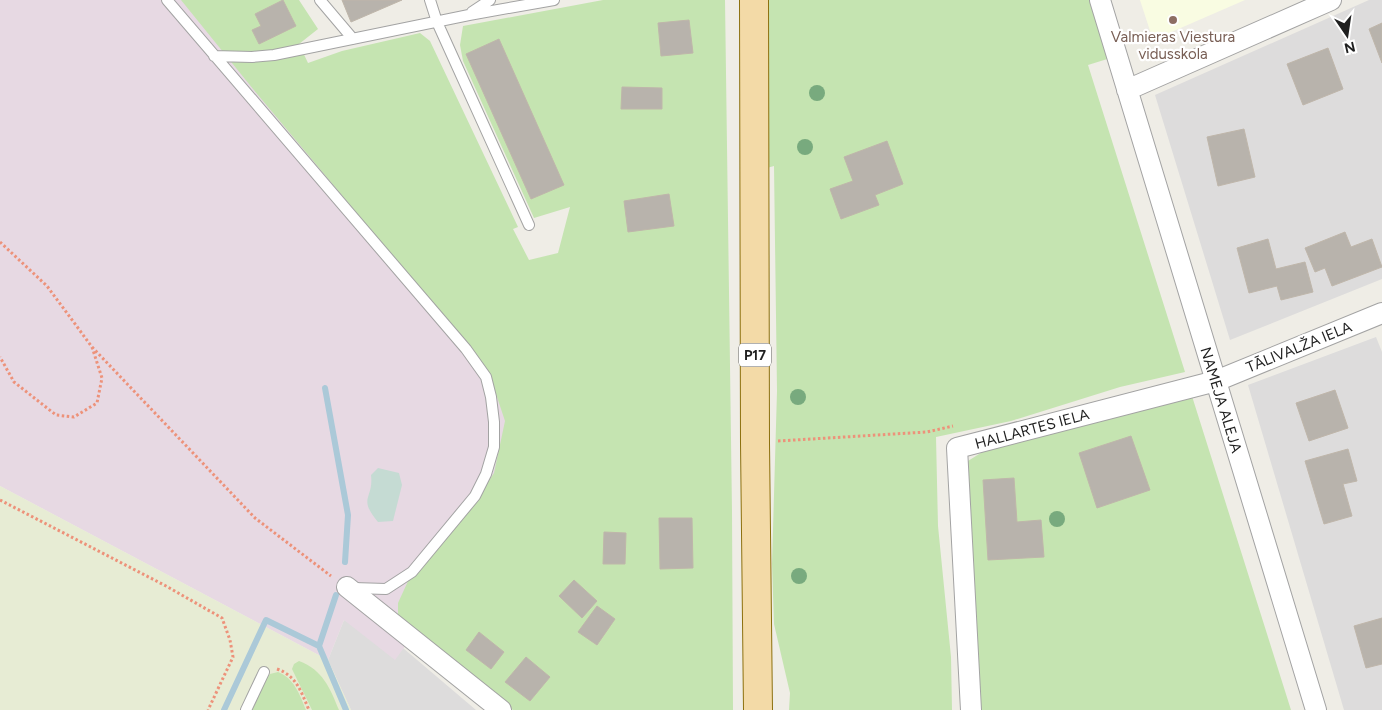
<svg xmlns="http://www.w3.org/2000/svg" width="1382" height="710" font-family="Figtree,sans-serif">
<rect width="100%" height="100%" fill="#efede6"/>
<path fill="#dddcdc" d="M1369 0H1382V279L1230 340 1155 95Z
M1376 337 1382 352V710H1344L1248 385Z
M344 620 403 648 476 710H351L328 660Z"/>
<path fill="#e7d9e3" d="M0 0H221L544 415 411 638 395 660 344 620 328 660 0 486Z"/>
<path fill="#f9fce2" d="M1140 0H1245L1153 40Z"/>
<path fill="#e7ecd4" d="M0 486 328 660 351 710H0Z"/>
<path fill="#c5e4b1" d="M181 0H299L318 29 299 44 308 63 342 51 420 33 430 41 518 227 513 229 529 260 558 253 570 207 534 218 463 61 460 45 463 26 603 0H725L732 511 733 710H513L421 640 398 618V603L409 579 471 507 494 473 505 421 488 370 253 89Z
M754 0H1099L1117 56 1088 65 1185 372 1120 387 1011 421 936 437 938 526 951 657 952 710H789L790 693 774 624 772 564 777 391 774 166 755 171Z
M1191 393 1291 710H977L965 499 968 461 987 449Z
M299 661C323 670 330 688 339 710H312L292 669 294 664Z
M278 672C294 678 300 695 306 710H252L266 679 270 674Z"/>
<path fill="#c5dbd3" d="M378 468 399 473 402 485 393 521 378 522C357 497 374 499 371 475Z"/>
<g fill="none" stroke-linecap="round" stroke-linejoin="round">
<path stroke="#abc9d8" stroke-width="6" d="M325 388 348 515 345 562
M336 595 319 646 346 710
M224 710 266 620 319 646"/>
</g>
<path fill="#b8b3ac" stroke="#bfb6aa" d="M283 0 296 26 259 44 252 30 261 26 255 14Z
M342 0H402L351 22Z
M689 20 693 53 661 56 658 23Z
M1382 23V63L1369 29Z
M499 39 564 185 531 199 466 54Z
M1328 48 1343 89 1303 105 1287 64Z
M622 87 662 88V109H621Z
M1244 129 1255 177 1218 186 1207 137Z
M887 141 903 184 875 195 879 205 841 219 830 189 853 181 844 157Z
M669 194 674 226 628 232 624 201Z
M1345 232 1351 247 1372 239 1382 267 1332 286 1325 268 1315 272 1305 248Z
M1268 239 1276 269 1305 262 1313 292 1281 300 1277 286 1249 293 1237 248Z
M1335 390 1348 428 1309 441 1296 403Z
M1131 436 1150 490 1097 508 1079 453Z
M1348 449 1357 481 1343 484 1352 516 1324 524 1305 461Z
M1014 478 1017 522 1041 520 1044 557 988 560 983 480Z
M659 518H692L693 568 660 569Z
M604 532 626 533 625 564H603Z
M574 580 597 601 582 618 559 596Z
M597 606 615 619 597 645 578 632Z
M1382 618V664L1366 668 1354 626Z
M479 632 504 652 491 669 466 650Z
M526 657 550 677 530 701 505 682Z"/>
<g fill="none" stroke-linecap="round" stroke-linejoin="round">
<g stroke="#a3a3a3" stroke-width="12">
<path id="lane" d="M167 0 466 349 486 377 491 397 494 422V447L486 474 475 496 412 572 386 589 353 588
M320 0 353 39
M430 0 437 22 529 225
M472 12 490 0
M214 56 252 57 274 55 469 15 554 0
M246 710 264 672"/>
</g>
<g stroke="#a3a3a3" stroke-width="22">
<path id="street" d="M1100 0 1316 710
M1127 90 1331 0
M347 587 501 710
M971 710 957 448 1216 381 1382 313"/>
</g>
<g stroke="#8c700e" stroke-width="30">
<path id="primary" d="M754 0 755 443 758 710"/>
</g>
<path stroke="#ed927a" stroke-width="3" stroke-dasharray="2.5 2.5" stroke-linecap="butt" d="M0 242 47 286 92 347 102 378 97 403 74 417 56 415 14 382 0 357
M92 347 255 518 331 576
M778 441 927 432 953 426
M0 500 166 586 222 618 230 640 233 657 208 710
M277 669C297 676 301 692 309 710"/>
<use href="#lane" stroke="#fff" stroke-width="10"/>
<use href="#street" stroke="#fff" stroke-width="20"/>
<use href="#primary" stroke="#f3daa7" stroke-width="28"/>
</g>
<g fill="#78aa7e">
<circle cx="817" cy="93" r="8"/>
<circle cx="805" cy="147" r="8"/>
<circle cx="798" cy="397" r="8"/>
<circle cx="1057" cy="519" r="8"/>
<circle cx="799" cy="576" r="8"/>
</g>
<circle fill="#8d6e63" stroke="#fff" stroke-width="2" cx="1173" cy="20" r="5"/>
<g text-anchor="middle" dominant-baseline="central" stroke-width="4.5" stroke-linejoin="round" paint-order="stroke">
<rect fill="#fff" stroke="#626262" stroke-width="1" x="739" y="343.5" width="32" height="23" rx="4"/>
<g font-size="14" font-weight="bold" fill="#1f1f1f">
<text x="755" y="355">P17</text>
</g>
<g font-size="15" fill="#785e54" stroke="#fff">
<text x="1173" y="37">Valmieras Viestura<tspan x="1173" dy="17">vidusskola</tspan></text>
</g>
<g font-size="15" fill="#1f1f1f" stroke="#fff">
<text transform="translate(1299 347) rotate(-22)">TĀLIVALŽA IELA</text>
<text transform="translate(1221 400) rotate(73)">NAMEJA ALEJA</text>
<text transform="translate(1032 429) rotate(-15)">HALLARTES IELA</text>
</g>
</g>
<g transform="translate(1347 35) rotate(167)" stroke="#ffffff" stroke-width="4" paint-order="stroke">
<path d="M0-4L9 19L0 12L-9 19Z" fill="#1f1f1f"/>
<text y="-8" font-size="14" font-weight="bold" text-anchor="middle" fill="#1f1f1f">N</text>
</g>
</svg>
